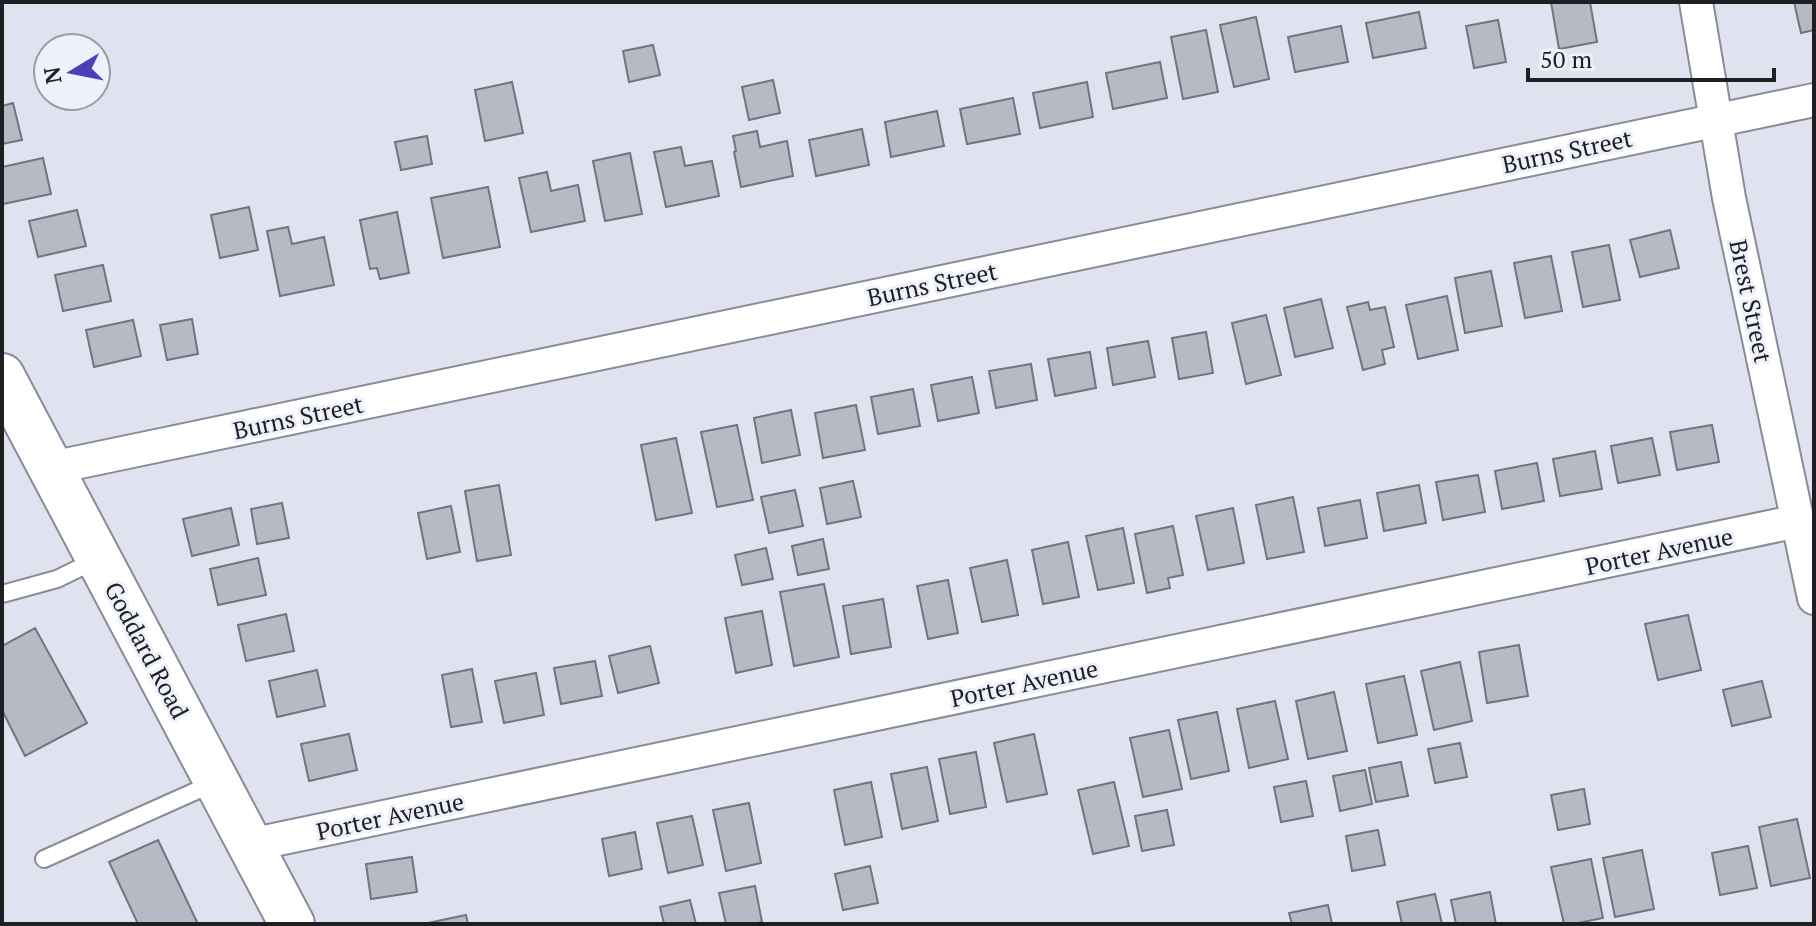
<svg xmlns="http://www.w3.org/2000/svg" width="1816" height="926" font-family="'PT Serif',serif">
<rect width="100%" height="100%" fill="#e0e3ef"/>
<path fill="#b7b9c5" stroke="#72757f" stroke-width="2" d="M1551 2H1590L1597 42 1559 49Z
M1794 2H1814V30L1801 33Z
M1419 12 1426 48 1373 58 1366 23Z
M1256 17 1269 79 1234 87 1220 25Z
M1498 20 1506 62 1474 68 1466 26Z
M1341 26 1348 62 1295 72 1288 37Z
M1206 30 1218 92 1183 99 1171 37Z
M653 45 660 75 629 82 623 51Z
M1160 62 1167 98 1113 109 1106 73Z
M773 80 780 113 749 120 742 87Z
M512 82 523 133 485 141 475 90Z
M1087 82 1093 117 1040 128 1033 93Z
M1013 98 1020 134 967 144 960 109Z
M13 103 22 140 2 144V106Z
M937 111 944 146 891 157 885 122Z
M862 129 869 165 816 176 809 140Z
M757 131 760 147 787 141 793 176 741 187 734 152 736 151 733 136Z
M427 136 432 164 401 170 395 142Z
M681 147 685 166 712 161 719 196 666 207 654 152Z
M630 153 642 214 605 221 593 161Z
M43 158 51 194 3 204 2 167Z
M547 172 551 191 578 185 585 221 531 232 519 178Z
M488 187 500 247 443 258 431 198Z
M249 207 258 250 220 258 211 215Z
M77 210 86 246 38 257 29 221Z
M397 212 409 273 380 279 377 268 370 269 360 220Z
M288 227 292 244 324 237 334 285 280 296 267 231Z
M1670 230 1679 268 1640 277 1630 240Z
M1609 245 1620 300 1583 307 1572 252Z
M1551 256 1562 311 1525 318 1514 263Z
M103 265 111 301 63 311 55 275Z
M1491 271 1502 326 1465 333 1455 278Z
M1447 296 1458 350 1418 359 1406 305Z
M1321 299 1333 348 1295 357 1284 308Z
M1368 302 1370 310 1385 307 1394 347 1382 350 1385 364 1363 370 1347 307Z
M1266 315 1281 375 1246 384 1232 323Z
M192 319 198 354 167 360 160 325Z
M133 320 141 356 94 367 86 330Z
M1206 332 1213 373 1179 379 1172 338Z
M1148 341 1155 377 1113 385 1107 348Z
M1090 352 1096 388 1055 396 1048 359Z
M1031 364 1037 400 996 408 989 371Z
M972 377 979 413 938 421 931 385Z
M913 389 920 426 878 434 871 397Z
M856 405 865 450 823 458 815 413Z
M791 410 800 455 762 463 754 418Z
M737 425 753 500 717 507 701 432Z
M1712 425 1719 462 1677 470 1670 432Z
M676 438 692 513 656 520 641 445Z
M1652 438 1660 475 1618 483 1611 446Z
M1595 451 1602 489 1560 496 1553 459Z
M1537 463 1544 501 1502 509 1495 471Z
M1478 475 1485 512 1443 520 1436 482Z
M853 481 861 517 827 524 820 488Z
M499 485 511 555 477 561 465 491Z
M1419 485 1426 523 1384 531 1377 493Z
M795 490 803 526 769 533 761 497Z
M1293 497 1304 552 1267 559 1256 505Z
M1360 500 1367 538 1325 546 1318 508Z
M282 503 289 538 257 544 251 509Z
M451 506 460 552 427 559 418 513Z
M231 508 239 545 192 556 183 519Z
M1233 508 1244 563 1208 570 1196 516Z
M1173 526 1183 575 1168 578 1170 588 1147 593 1135 534Z
M1123 528 1134 583 1098 590 1086 536Z
M823 539 829 569 798 575 792 546Z
M1068 542 1079 597 1043 604 1032 550Z
M766 548 773 579 742 585 735 555Z
M258 558 266 595 218 605 210 569Z
M1007 560 1018 615 982 622 970 568Z
M948 580 958 633 928 639 917 586Z
M824 584 839 657 794 666 780 592Z
M883 599 891 647 851 654 843 606Z
M762 611 772 665 736 673 725 618Z
M286 614 294 651 246 661 238 625Z
M1688 615 1701 670 1658 680 1645 624Z
M35 628 87 723 25 756 2 710V646Z
M1519 645 1528 696 1487 703 1479 652Z
M650 646 659 683 618 693 609 656Z
M595 661 602 696 561 704 554 668Z
M1460 662 1472 721 1434 730 1421 671Z
M472 669 482 722 451 727 442 675Z
M317 670 325 706 277 717 269 681Z
M536 673 544 715 504 723 495 681Z
M1404 676 1417 735 1378 743 1366 684Z
M1762 681 1771 717 1732 726 1723 690Z
M1334 692 1347 751 1308 759 1296 701Z
M1275 701 1288 759 1249 768 1237 709Z
M1217 712 1229 771 1191 779 1178 720Z
M1169 730 1182 789 1143 797 1130 738Z
M349 734 357 770 309 781 301 744Z
M1034 734 1047 794 1007 802 994 743Z
M1460 743 1467 777 1435 783 1428 749Z
M976 752 986 807 950 814 939 759Z
M1401 762 1408 796 1376 802 1369 768Z
M927 767 938 821 902 829 891 774Z
M1365 770 1372 804 1340 811 1333 776Z
M1306 781 1313 816 1281 822 1274 787Z
M871 782 882 837 845 845 834 790Z
M1114 782 1129 846 1093 854 1078 790Z
M1584 789 1590 824 1558 830 1551 795Z
M749 803 761 863 726 871 713 810Z
M1167 810 1174 845 1142 851 1135 816Z
M692 816 703 865 668 873 657 823Z
M1797 819 1810 878 1771 886 1759 827Z
M1378 830 1385 865 1352 871 1346 836Z
M635 832 642 869 609 876 602 839Z
M158 840 198 924H138L109 862Z
M1748 846 1757 888 1720 895 1712 853Z
M1642 850 1654 909 1615 917 1603 858Z
M412 857 417 892 371 899 366 864Z
M1591 859 1603 918 1573 924H1564L1551 867Z
M870 866 878 903 843 910 835 874Z
M755 886 762 922 753 924H726L719 893Z
M1490 892 1496 924H1456L1451 900Z
M1435 894 1442 924H1402L1397 902Z
M690 900 696 924H664L660 907Z
M1328 905 1332 924H1292L1289 913Z
M466 915 468 924H423Z"/>
<g fill="none" stroke-linecap="round" stroke-linejoin="round">
<g stroke="#898b96" stroke-width="20">
<path id="lane" d="M2 594 57 579 98 559
M44 859 216 782"/>
</g>
<g stroke="#898b96" stroke-width="36">
<path id="street" d="M1696 2 1729 198 1814 598
M51 468 1814 100
M250 845 1798 521"/>
</g>
<g stroke="#898b96" stroke-width="48">
<path id="secondary" d="M2 376 292 924"/>
</g>
<use href="#lane" stroke="#fff" stroke-width="16"/>
<use href="#street" stroke="#fff" stroke-width="32"/>
<use href="#secondary" stroke="#fff" stroke-width="44"/>
</g>
<g text-anchor="middle" dominant-baseline="central" stroke-width="6" stroke-linejoin="round" paint-order="stroke">
<g font-size="24" fill="#1e1f23" stroke="#eef1fc">
<text transform="translate(1567 151) rotate(-12)">Burns Street</text>
<text transform="translate(932 284) rotate(-12)">Burns Street</text>
<text transform="translate(1751 301) rotate(78)">Brest Street</text>
<text transform="translate(298 417) rotate(-12)">Burns Street</text>
<text transform="translate(1659 551) rotate(-12)">Porter Avenue</text>
<text transform="translate(147 650) rotate(62)">Goddard Road</text>
<text transform="translate(1024 683) rotate(-12)">Porter Avenue</text>
<text transform="translate(390 816) rotate(-12)">Porter Avenue</text>
</g>
</g>
<rect width="1816" height="926" fill="none" stroke="#1e1f23" stroke-width="8"/>
<g transform="translate(72 72) rotate(260)"><circle r="38" fill="#eef1fc" stroke="#9b9da5" stroke-width="2"/>
<path d="M0-6L14 30L0 20L-14 30Z" fill="#4c40b6"/>
<text y="-12" font-size="22" font-weight="bold" text-anchor="middle" fill="#1e1f23">N</text>
</g>
<path d="M1528 68v12h246v-12" fill="none" stroke="#1e1f23" stroke-width="4"/>
<text x="1540" y="68" font-size="24" fill="#1e1f23" stroke="#eef1fc" stroke-width="6" paint-order="stroke">50 m</text>
</svg>
